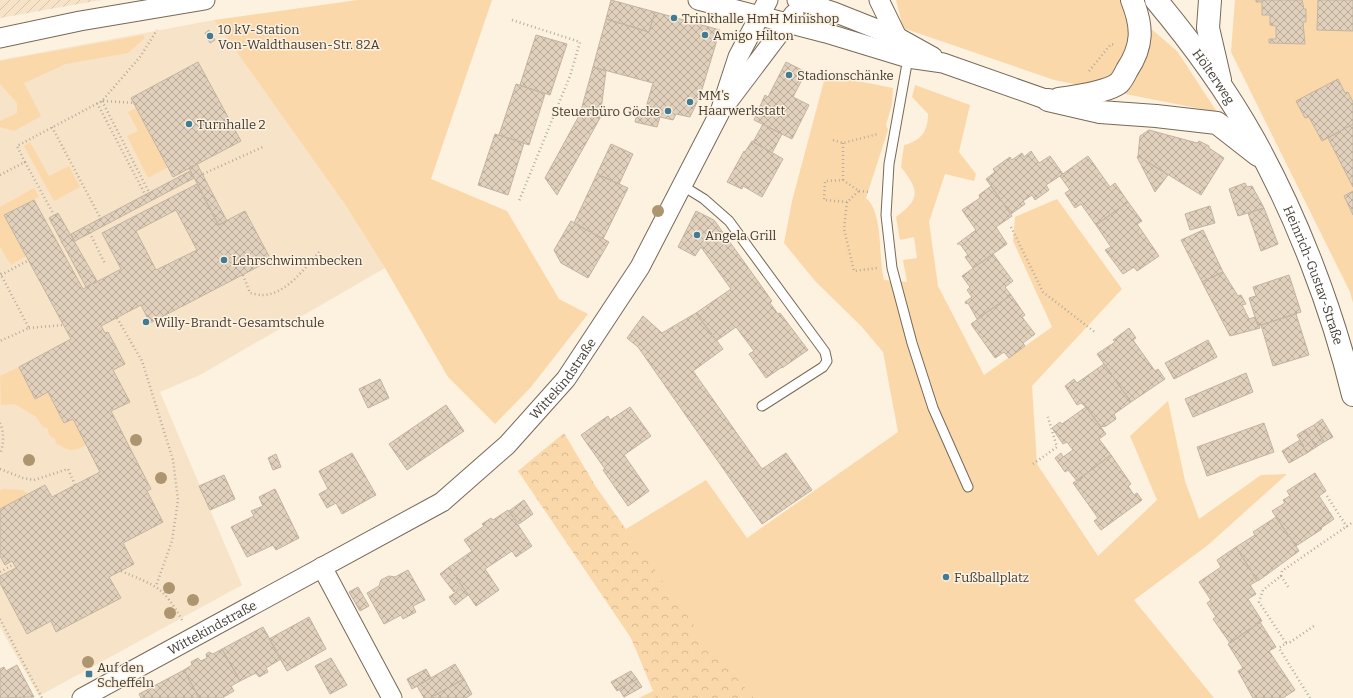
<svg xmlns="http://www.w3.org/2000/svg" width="1353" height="698" font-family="Bitter,serif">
<defs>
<pattern id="industrial-furrows" width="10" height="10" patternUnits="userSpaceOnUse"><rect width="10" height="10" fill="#f7e3c8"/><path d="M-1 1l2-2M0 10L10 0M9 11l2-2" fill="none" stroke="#d5c4ac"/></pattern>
<pattern id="forest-crowns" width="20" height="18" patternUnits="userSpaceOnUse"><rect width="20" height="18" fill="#fbd8a9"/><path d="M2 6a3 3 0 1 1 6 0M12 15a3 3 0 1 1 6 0" fill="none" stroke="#d8ba92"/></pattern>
<pattern id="building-cross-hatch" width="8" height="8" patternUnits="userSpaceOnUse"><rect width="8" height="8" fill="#e0d0bc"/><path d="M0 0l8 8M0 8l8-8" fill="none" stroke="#b7aa99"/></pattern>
</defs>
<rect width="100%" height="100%" fill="#fdf1e0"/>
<path fill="#f7e3c8" d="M214 20 346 206 385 268 200 375 160 392 242 585 39 696 0 627V60Z"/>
<path fill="url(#industrial-furrows)" d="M0 0H101L0 18Z"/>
<path fill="#fbd8a9" d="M358 0H492L431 179 507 211 559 299 588 314 531 387 495 424 448 377 385 268 346 206 214 20Z
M896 0H1120L1127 8 1177 51 1217 112 1054 80 903 28Z
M1235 0H1353V303L1350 292 1231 52Z
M143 35 145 38 128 53 66 64 24 83 41 116 14 131 0 127V121L17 113V103L0 84V61Z
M825 77 843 78 893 88 892 104 886 125 888 130 866 198C884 213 878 258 884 280L907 282 903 260 917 258 914 237 900 240 896 217C921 199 919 190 901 167L904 145C921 141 928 131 928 114L912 97 915 85 970 105 959 152 976 174 974 181 945 174 929 222 938 286 984 375 1052 327 1013 241 1015 217 1057 199 1122 289 1032 386 1037 464 1098 556 1157 500 1130 436 1168 401 1185 481 1199 519 1261 475 1287 474 1208 545 1134 600 1214 698H639L653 691 626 529 706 480 747 538 898 432 883 352 861 326 815 281 784 243 792 201Z
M136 108 168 167 148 178 127 136 138 131 128 112Z
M30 142 49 176 69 166 80 187 54 201 24 146Z
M34 188 39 197 5 215 26 256 11 265 0 247V207Z
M19 367 35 398 48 392 64 423 73 419 86 445C74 452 67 451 56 443L55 439 49 435 48 429 42 426 36 417 20 407 14 404 1 405 0 376Z
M3 489 22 490 29 494 0 509V491Z"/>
<path fill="url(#forest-crowns)" d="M564 433 596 487 706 642 754 698H656L631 638 518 471Z"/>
<path fill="url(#building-cross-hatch)" stroke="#c3b4a1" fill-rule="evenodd" d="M611 0 655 12 649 32 606 19Z
M1256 0H1302L1304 9H1306V22H1303L1305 44 1269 43V39H1276V26L1270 25V15H1262V2H1256Z
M1318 0H1353V31L1317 30Z
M655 12 720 30 700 96 690 117 676 114 673 120 660 117 657 127 635 122 638 109 645 111 653 83 593 67 606 19 649 32Z
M209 30 215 40 210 43 205 33Z
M536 35 567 44 550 95 520 85Z
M198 62 241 141 173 177 131 98Z
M786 62 806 72 793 97 809 105 792 139 754 120 765 95 768 97Z
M593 67 606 71 600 118 580 114Z
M1338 79 1345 93 1348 92 1353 102V124L1322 141 1309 117 1305 118 1296 101Z
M516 84 545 94 529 145 499 135Z
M580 114 600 118 557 195 545 178Z
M763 124 782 134 772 153 753 142Z
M1353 124V187L1328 138Z
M1149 130 1197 143 1199 141 1209 146V148L1224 158 1201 195 1138 156 1140 136Z
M495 134 524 143 508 195 478 185Z
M752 141 783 159 762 197 743 186 742 189 727 182 744 151 745 152Z
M611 144 633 154 619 184 597 174Z
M1031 151 1039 163 1050 156 1063 174 1046 185 1049 190 1035 200 1032 195 1023 201 1025 204 1011 214 986 179 995 172 993 169 1010 157 1012 160 1022 153 1024 157Z
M1088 156 1110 187 1115 183 1128 202 1096 225 1081 204 1075 208 1065 193 1070 190 1060 176Z
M1138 156 1168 175 1155 192 1137 157Z
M197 164 227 221 219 225 189 168Z
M190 171 194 178 75 241 71 234Z
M597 174 628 188 603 239 574 223Z
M1245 183 1247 187 1252 186 1264 208 1238 216 1229 189Z
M197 184 218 225 245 211 271 260 150 323 141 305 101 326 105 333 108 332 125 364 113 370 130 402 111 411 151 489 147 491 163 522 123 543 134 564 109 577 121 598 56 632 51 621 27 634 0 583V576L16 568 12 561 5 565 0 556V509L45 485 52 497 100 472 73 419 64 423 48 392 35 399 19 367 71 339 4 215 34 200 83 289 121 269 102 233ZM176 210 197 250 156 270 136 231Z
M991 186 1012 216 996 227 1007 244 973 268 965 257 968 255 960 244H957L976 230 962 210 980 198 979 195Z
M1353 191V215L1344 196Z
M1128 202 1142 221 1137 224 1159 256 1137 271 1134 267 1123 274 1105 250 1111 247 1096 225Z
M1210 206 1215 223 1190 230 1185 214Z
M1264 208 1278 244 1261 251 1248 213Z
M696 211 714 220 772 301 770 303 778 314 780 313 808 350 782 368V367L766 378 749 354 754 351 736 327 716 341 696 313 731 289 701 247 695 256 678 247Z
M58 213 97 281 86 287 49 218Z
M571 221 609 242 588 278 561 263 554 250Z
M1203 230 1223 272 1202 282 1181 240Z
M993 254 1013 281 1005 287 1011 295 977 319 968 303 966 304 965 302 972 297 967 290 970 287 962 276Z
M1223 272 1238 296 1241 295 1246 304 1242 305 1249 319 1255 317 1260 328 1230 336 1202 282Z
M1289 275 1301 312 1258 326 1249 298 1256 296 1253 287Z
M1011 295 1025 315 1022 317 1035 334 1023 343 1025 346 1009 358 1004 352 995 358 971 324Z
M696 313 723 349 693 371 762 469 786 453 812 490 762 524 638 347 627 338 643 316 662 333Z
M1296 314 1309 355 1273 366 1261 325Z
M1129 328 1136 338 1133 340 1155 371 1158 369 1165 379 1131 402 1097 354 1115 342 1113 340Z
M1208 340 1217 357 1174 379 1165 363Z
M1104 364 1131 402 1114 414 1116 419 1106 426 1101 427 1086 407 1081 403 1077 405 1065 386 1074 379 1077 383Z
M1246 373 1253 392 1193 417 1185 399Z
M380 379 389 398 368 408 359 389Z
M446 405 464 431 407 470 389 444Z
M630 407 651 436 624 455 649 491 628 506 603 470 605 469 581 435 608 416 610 420Z
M1086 407 1106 434 1099 439 1111 455 1077 481 1068 470 1065 472 1055 458 1061 453 1063 457 1073 450 1067 442 1063 444 1052 428 1060 422 1062 424Z
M1322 419 1333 437 1324 442 1314 425Z
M1264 423 1274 452 1207 476 1197 447Z
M1314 425 1324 442 1316 447 1305 430Z
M1305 430 1316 447 1307 453 1297 435Z
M1300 440 1307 453 1289 463 1282 451Z
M352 453 376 495 342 514 336 503 327 508 319 494 328 489 319 471Z
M276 454 281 467 273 470 268 458Z
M1111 455 1131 484 1128 486 1134 495 1137 493 1142 500 1101 530 1094 521 1098 518 1073 483Z
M1315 473 1326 491 1319 496 1334 519 1321 528 1322 529 1296 546 1272 511 1285 503 1283 500 1290 496 1287 491Z
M224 475 235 499 210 510 199 486Z
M275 489 299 538 276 550 273 545 247 557 231 527 254 516 251 511 263 506 259 497Z
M524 500 533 514 519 524 509 511Z
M508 510 532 546 516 557 512 551 485 569 499 590 476 606 449 567 472 551 464 540 484 526 482 524 491 518 493 520Z
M1276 517 1299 551 1258 581 1236 547 1255 535 1253 532Z
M1236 547 1257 581 1250 585 1256 594 1248 599 1262 621 1230 643 1213 619 1216 617 1207 603 1211 600 1199 582 1221 567 1217 560Z
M449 567 462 586 454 592 440 574Z
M408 570 425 600 413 606 416 612 403 619 401 615 384 624 367 593 379 586 381 580 389 576 395 577Z
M358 587 369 606 360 611 349 592Z
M463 587 468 595 455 605 449 597Z
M309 617 326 649 287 671 269 639Z
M1260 622 1276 647 1269 651 1295 690 1283 698H1253L1238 671 1243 668 1228 644Z
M263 627 281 659 266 668 268 672 259 677 256 673 240 681 222 649Z
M222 649 240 681 231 686 234 691 222 698H199L184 670 192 665 191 662 198 658 201 661 207 658 206 654 209 652 213 654Z
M331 658 347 685 330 694 315 666Z
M455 664 464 679 430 698H424L417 686Z
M17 665 34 697 0 698V669L4 667 6 671Z
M426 669 431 678 412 689 407 679Z
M184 670 199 698H141L139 694Z
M631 671 637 679 617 691 611 682Z
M464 679 472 694 466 698H430Z
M637 679 642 687 624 697 619 689Z"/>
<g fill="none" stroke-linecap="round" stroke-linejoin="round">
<g stroke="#776958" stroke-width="11">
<path id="lane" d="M908 58 889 164 886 215 892 268 912 343 933 408 968 487
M683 186 704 199 729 221 825 352 827 361 823 367 762 406"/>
</g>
<g stroke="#776958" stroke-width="21">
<g id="street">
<path d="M698 0 826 33 908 58 943 63 1048 100"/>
<path d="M797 0 834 12 897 37 933 57"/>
<path d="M879 0 897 37"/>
<path d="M0 38 80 21 205 0"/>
<path d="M729 100 794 14"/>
<path d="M322 567 392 698"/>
<path id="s1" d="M82 698 442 502 507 445 566 379 640 267 720 112 738 57 768 0"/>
</g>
</g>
<g stroke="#776958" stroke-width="24">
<g id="secondary">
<path id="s2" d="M1156 0C1191 42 1225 88 1252 136 1296 214 1332 308 1353 395"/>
<path d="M1210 0 1208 28 1220 80"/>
<path d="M1059 99C1073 97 1108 92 1119 83 1122 80 1125 74 1127 70 1143 46 1143 27 1132 0"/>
<path d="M1048 100 1100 112 1156 116 1217 123 1258 155"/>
</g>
</g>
<path stroke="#b5ab9d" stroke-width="2.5" stroke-dasharray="1 3" stroke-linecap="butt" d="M512 20 580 42 570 76 519 201
M1089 71 1111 44 1115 45
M102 101 151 196
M103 101 134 103
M97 103 147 198
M52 127 102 221
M833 140 843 143 878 134
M843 143V180
M25 162 54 215
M203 174 265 146
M0 175 25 162 17 146 102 101 140 57 157 30
M859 191 871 192
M847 202 824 200 825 181 843 180 859 191 847 202 844 229 854 271 877 268
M1011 227 1043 292 1096 333
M88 229 105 264
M58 245 62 243
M0 273 29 328 0 341
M1 275 29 260
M243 275 250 293C254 294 259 295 262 295 287 295 306 266 321 250
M117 318 142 361 173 460 178 500 172 541 156 586
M29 328 63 325
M0 423C4 431 4 445 0 454
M1033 464 1057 447 1047 414
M0 469 23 478 34 480 68 469 75 485
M1327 496 1347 527
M121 571C156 586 163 586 182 620
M0 572 14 564
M1281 576 1289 588
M0 619 42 698
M1286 643H1289L1314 626
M1310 698 1279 648 1286 643 1259 602 1263 590 1281 576 1282 571 1353 522"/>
<use href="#lane" stroke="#fff" stroke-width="9"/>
<use href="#street" stroke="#fff" stroke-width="19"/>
<use href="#secondary" stroke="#fff" stroke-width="22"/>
</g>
<g fill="#ad9570">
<circle cx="658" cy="211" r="6"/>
<circle cx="136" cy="440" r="6"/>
<circle cx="29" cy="460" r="6"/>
<circle cx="161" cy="478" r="6"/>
<circle cx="169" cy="588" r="6"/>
<circle cx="193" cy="600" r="6"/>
<circle cx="170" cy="613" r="6"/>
<circle cx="88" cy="662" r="6"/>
</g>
<g fill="#407b93" stroke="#fdf1e0" stroke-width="1.5">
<circle cx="674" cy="18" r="4"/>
<circle cx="705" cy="35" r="4"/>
<circle cx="210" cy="36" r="4"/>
<circle cx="789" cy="75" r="4"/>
<circle cx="690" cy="102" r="4"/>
<circle cx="668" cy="111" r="4"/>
<circle cx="189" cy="124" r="4"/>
<circle cx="697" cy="235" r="4"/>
<circle cx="224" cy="260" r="4"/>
<circle cx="146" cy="322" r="4"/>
<circle cx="946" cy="577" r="4"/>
<rect x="85" y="670" width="8" height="8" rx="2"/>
</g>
<g text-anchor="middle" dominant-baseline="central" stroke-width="3" stroke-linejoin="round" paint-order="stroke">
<g font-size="13" fill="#423b33" stroke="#fdf1e0" text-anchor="start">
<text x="682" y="18">Trinkhalle HmH Minishop</text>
<text x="218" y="29">10 kV-Station<tspan x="218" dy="15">Von-Waldthausen-Str. 82A</tspan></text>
<text x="713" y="35">Amigo Hilton</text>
<text x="797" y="75">Stadionschänke</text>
<text x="698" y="95">MM’s<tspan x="698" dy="15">Haarwerkstatt</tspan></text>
<text x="660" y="111" text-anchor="end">Steuerbüro Göcke</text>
<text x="197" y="124">Turnhalle 2</text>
<text x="705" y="235">Angela Grill</text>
<text x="232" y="260">Lehrschwimmbecken</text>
<text x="154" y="322">Willy-Brandt-Gesamtschule</text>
<text x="954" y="577">Fußballplatz</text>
<text x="97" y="667">Auf den<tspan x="97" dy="15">Scheffeln</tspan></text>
</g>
<g font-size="13" fill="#423b33" stroke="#fdf1e0">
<text stroke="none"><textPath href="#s2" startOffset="96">Hölterweg</textPath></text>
<text stroke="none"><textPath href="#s2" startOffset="319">Heinrich-Gustav-Straße</textPath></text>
<text stroke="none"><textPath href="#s1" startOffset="583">Wittekindstraße</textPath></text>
<text stroke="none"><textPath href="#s1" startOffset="148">Wittekindstraße</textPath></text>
</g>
</g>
</svg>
